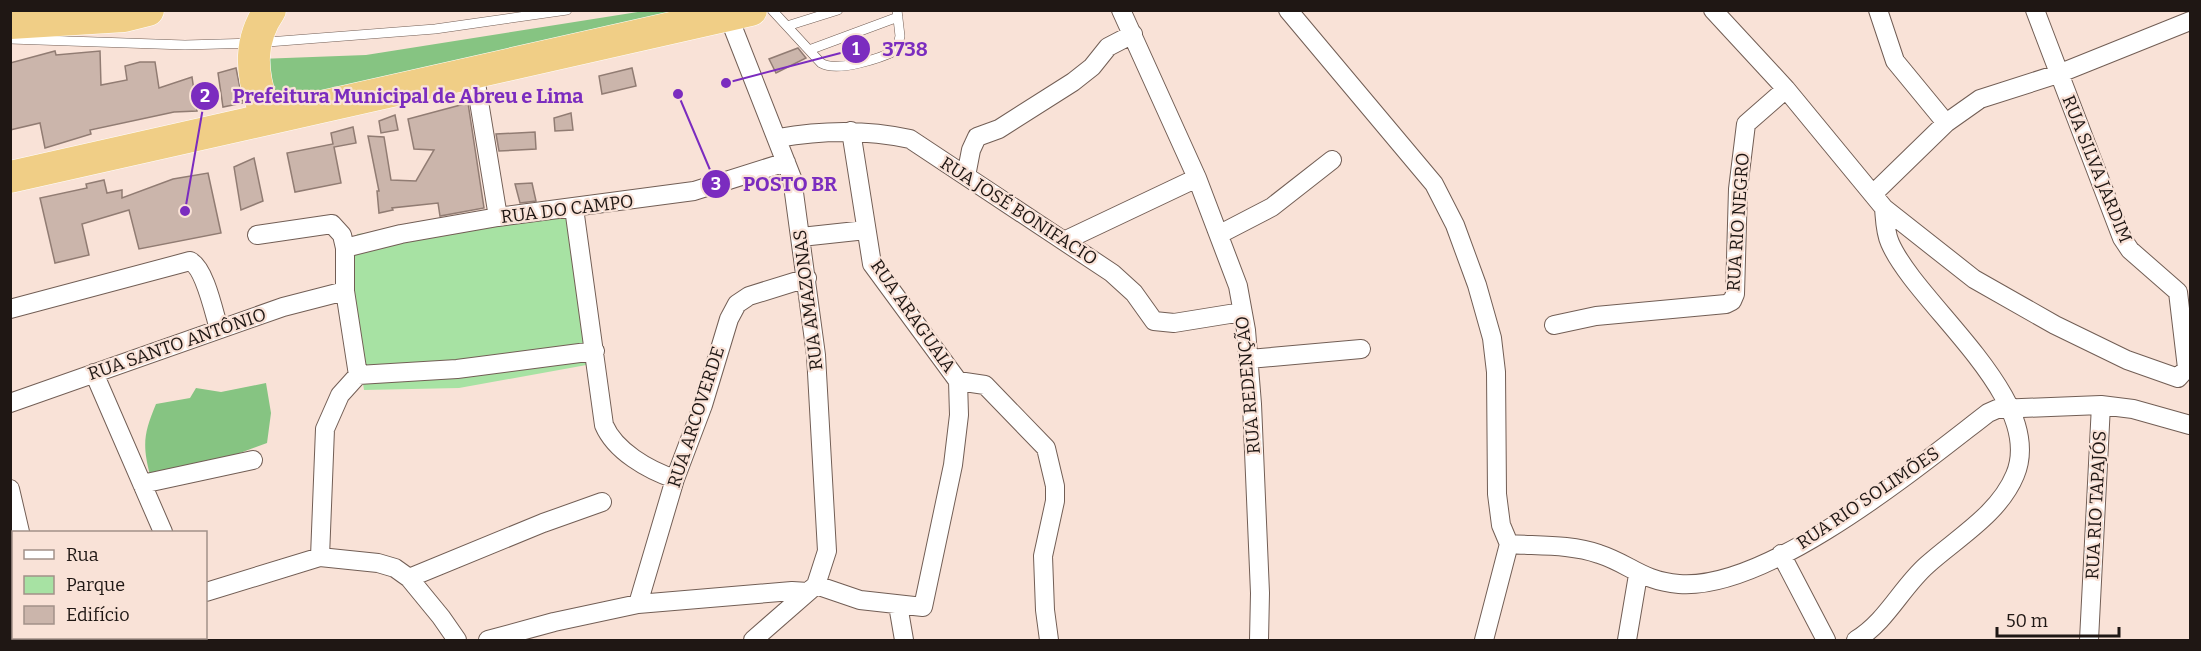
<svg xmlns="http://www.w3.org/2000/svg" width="2201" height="651" font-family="Bitter,serif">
<rect width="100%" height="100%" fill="#f9e2d7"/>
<path fill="#a7e2a3" d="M580 210 603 362 459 388 364 390 349 292 357 234Z"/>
<path fill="#86c482" d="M644 11H706L268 106 259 59 366 55Z
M266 383 271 413 267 443 221 460 150 475C142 444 144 433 156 404L190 398 196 388 221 392Z"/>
<path fill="#cbb5ab" stroke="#917c73" stroke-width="1.5" d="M798 48 806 58 776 73 769 59Z
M55 51 56 55 100 51 101 85 127 80 125 66 140 62H155L159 88 192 77 197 111 174 112 90 130 91 134 45 148 40 123 10 130V63Z
M236 68 243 103 223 107 218 73Z
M632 68 636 86 602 94 599 76Z
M468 103 484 208 440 216 438 203 392 208 393 210 379 213 377 191H379L368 136 384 137 391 180 416 181 434 150 414 149 408 119Z
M571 113 573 130 555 131 554 118Z
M395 115 398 130 381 133 379 121Z
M353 127 356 143 334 147 341 183 295 192 287 153 333 144 331 133Z
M535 132 536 149 499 151 496 134Z
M254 158 263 201 241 210 234 167Z
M208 173 221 233 139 249 129 210 82 224 89 255 55 263 40 198 87 188 86 184 104 180 107 193 122 190V198L173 179Z
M532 183 536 201 520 203 515 184Z"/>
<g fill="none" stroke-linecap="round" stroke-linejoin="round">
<g stroke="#725e55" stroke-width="10">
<path id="service" d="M772 10 821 63C837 73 881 58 897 50L900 36 897 10
M787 26 838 10
M10 39 185 45 255 43 435 29 567 10
M809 50 898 17"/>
</g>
<g stroke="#725e55" stroke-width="20">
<path id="minor" d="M1121 10 1197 178 1238 286 1246 330 1252 404 1260 593 1259 640
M1288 10 1434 184 1455 225 1477 285 1492 338 1496 372 1497 494 1501 525 1509 544 1484 640
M1713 10 1786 89 1884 208 1974 279 2055 325 2127 360 2178 378 2187 368 2178 292 2130 250 2122 238 2035 10
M1878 10 1895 61 1946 123
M728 15 792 178 816 355 827 551 816 585 753 640
M474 71 498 217
M778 138C823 130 865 129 910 139L1112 273 1134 293 1154 321 1174 323 1242 312
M966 176 971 150 977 137 999 129 1073 82 1092 67 1108 47 1133 34
M1873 194 1946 123 1980 99 2058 74 2190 21
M574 208 604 425C615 451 648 470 675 479
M1220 234 1272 207 1332 160
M257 235 332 224 342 235 345 248V291L358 375 340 395 325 429 320 557
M801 237 866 230
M1064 241 1197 178
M345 248 401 234 498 217 694 191 786 162
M10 309 190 261C205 268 214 313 219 329
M1554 325 1596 316 1726 304 1732 301 1735 294 1738 189 1746 124 1786 89
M1249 359 1361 349
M94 373 163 532
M358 375 457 369 595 351
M958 381 985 385 1046 448 1055 486V501L1043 556 1045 610 1049 640
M10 403 283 307 345 291
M142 484 253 460
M10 489 20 532
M1509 544C1538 546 1571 544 1599 554 1630 564 1642 581 1679 584 1768 591 1919 466 1988 413L1997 409 2101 405 2133 409 2190 425
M1781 554 1826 640
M409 578 543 523 602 502
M816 585 860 600 923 607 953 465 959 415 958 381 872 264 851 131
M206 592 320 557 378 563 395 568 409 578 441 617 457 640
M638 604 675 479 703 405 729 319 737 304 749 296 807 278
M898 605 904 640
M10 634H14
M44 638 45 640
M193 638 194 640
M488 640 554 622 638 604 792 591 808 592
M1627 640 1638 575
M1856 640C1887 621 1901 588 1927 565 1957 538 1999 514 2015 475 2047 399 1917 305 1890 243 1885 232 1885 219 1884 208
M2089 640 2101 405"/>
</g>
<g stroke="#fff" stroke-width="33">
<path id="trunk" d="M270 10C249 40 251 71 262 104L281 115
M10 23 124 16 148 10
M10 177 751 10"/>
</g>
<use href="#service" stroke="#fff" stroke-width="9"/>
<use href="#minor" stroke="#fff" stroke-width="18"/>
<use href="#trunk" stroke="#f0ce86" stroke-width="32"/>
</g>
<g text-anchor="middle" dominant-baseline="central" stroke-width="4.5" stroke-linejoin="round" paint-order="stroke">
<g font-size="18" fill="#1f1714" stroke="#f9e2d7">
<text transform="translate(2097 169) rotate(68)">RUA SILVA JARDIM</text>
<text transform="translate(567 209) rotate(-7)">RUA DO CAMPO</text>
<text transform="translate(1019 211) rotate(33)">RUA JOSÉ BONIFACIO</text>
<text transform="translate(1738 222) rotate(-86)">RUA RIO NEGRO</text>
<text transform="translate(808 300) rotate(-97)">RUA AMAZONAS</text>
<text transform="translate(913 316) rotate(55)">RUA ARAGUAIA</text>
<text transform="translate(177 344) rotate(-19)">RUA SANTO ANTÔNIO</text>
<text transform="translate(1248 385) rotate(-95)">RUA REDENÇÃO</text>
<text transform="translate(696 417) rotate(-72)">RUA ARCOVERDE</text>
<text transform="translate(1868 498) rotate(-34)">RUA RIO SOLIMÕES</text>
<text transform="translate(2096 505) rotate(-87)">RUA RIO TAPAJÓS</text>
</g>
</g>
<path fill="none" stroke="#7b2cbf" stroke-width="2" d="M726 83L856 49M185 211L205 96M678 94L716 184"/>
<g fill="#7b2cbf" stroke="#f9e2d7" stroke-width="2">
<circle cx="726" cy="83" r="6"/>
<circle cx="185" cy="211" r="6"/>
<circle cx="678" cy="94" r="6"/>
<circle cx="856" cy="49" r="15"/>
<circle cx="205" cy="96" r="15"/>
<circle cx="716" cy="184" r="15"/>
</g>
<g font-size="18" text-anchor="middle" font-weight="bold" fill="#fff">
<text x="856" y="55">1</text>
<text x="205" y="102">2</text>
<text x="716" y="190">3</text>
</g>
<g font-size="20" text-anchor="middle" font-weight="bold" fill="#7b2cbf" stroke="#f9e2d7" stroke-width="4.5" stroke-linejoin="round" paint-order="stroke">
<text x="905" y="56">3738</text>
<text x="408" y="103">Prefeitura Municipal de Abreu e Lima</text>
<text x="790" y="191">POSTO BR</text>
</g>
<rect width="2201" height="651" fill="none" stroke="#1f1714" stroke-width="24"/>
<rect x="12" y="531" width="195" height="108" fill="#f9e2d7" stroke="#a29189" stroke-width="1.5"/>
<rect x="24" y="550" width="30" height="9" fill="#ffffff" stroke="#a29189" stroke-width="1.5"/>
<text x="66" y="561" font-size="18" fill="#1f1714">Rua</text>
<rect x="24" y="576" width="30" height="18" fill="#a7e2a3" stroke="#a29189" stroke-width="1.5"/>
<text x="66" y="591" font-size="18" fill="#1f1714">Parque</text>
<rect x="24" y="606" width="30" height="18" fill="#cbb5ab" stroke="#a29189" stroke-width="1.5"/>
<text x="66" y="621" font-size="18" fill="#1f1714">Edifício</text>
<path d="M1997 627v9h122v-9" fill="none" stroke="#1f1714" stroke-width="3"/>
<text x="2006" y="627" font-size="18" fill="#1f1714" stroke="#f9e2d7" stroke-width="4.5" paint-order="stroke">50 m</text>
</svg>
